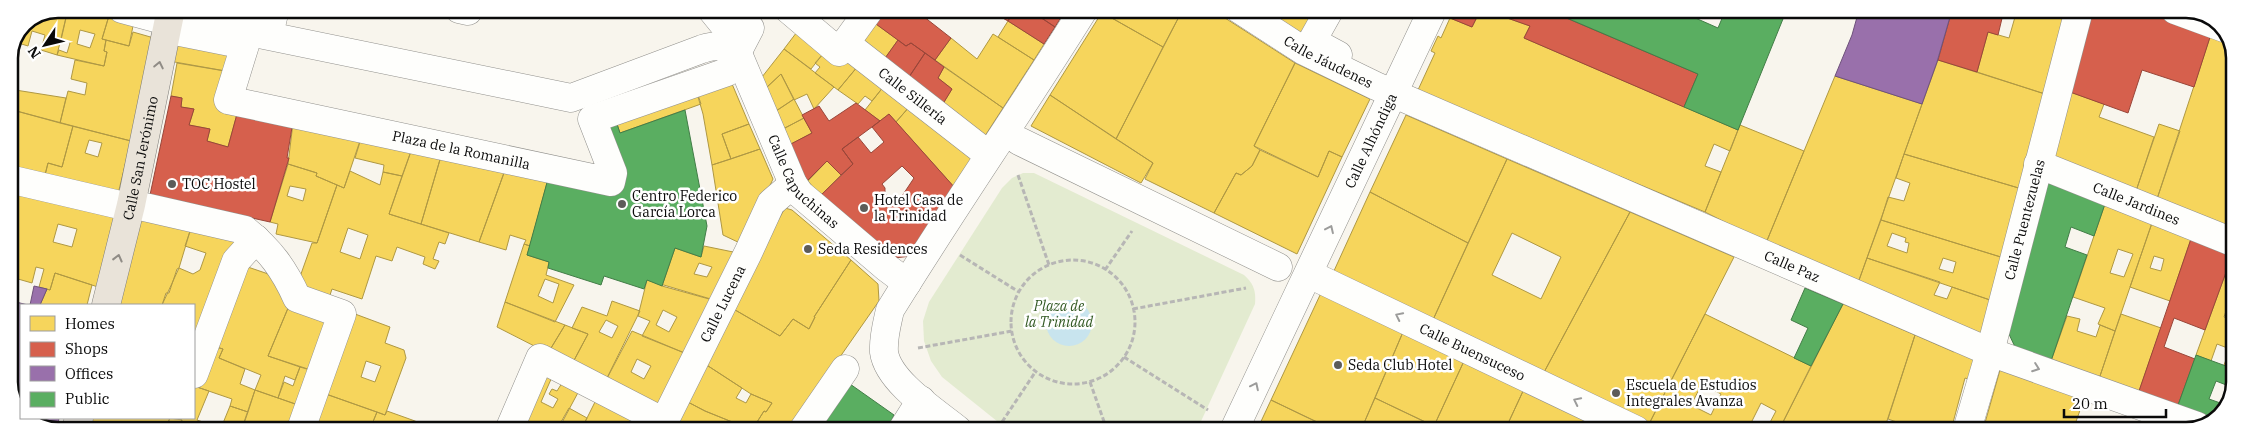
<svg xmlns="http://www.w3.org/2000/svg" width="2244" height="439" font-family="'IBM Plex Serif',serif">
<rect width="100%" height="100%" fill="#f8f5ed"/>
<path fill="#e3ebd0" d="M1023 173H1034L1244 275C1254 284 1256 291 1255 304L1197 430H1008L942 377 931 361 924 341 923 321 929 302 1002 188 1012 178Z"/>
<path fill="#c8e4ee" d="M1046 323a23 23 0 1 1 46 0a23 23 0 1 1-46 0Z"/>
<path fill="#f6d55c" stroke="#af9843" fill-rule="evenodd" d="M58 9H68L57 55 41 50 45 35 32 31 28 46 15 42 23 23Z
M68 9H111L102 39 106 40 104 51 107 52 104 66 57 55 59 50 67 53 70 43 61 40ZM80 30 95 34 90 48 77 44Z
M111 9 135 16 129 46 102 39Z
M1104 9 1112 13 1110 17 1163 47 1116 139 1050 95Z
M1105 9H1183L1163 47 1110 17 1112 13Z
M1183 9 1188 11 1211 9 1295 63 1254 146 1260 150 1252 166 1241 175 1236 173 1214 213 1145 179 1153 163 1116 139Z
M1262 9H1330L1312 41Z
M1481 9 1530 26 1524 38 1738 130 1730 151 1714 144 1705 166 1721 172 1705 212 1619 176 1618 178 1587 166 1588 163 1526 136 1524 139 1418 90 1435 53 1431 51 1438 36 1441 38 1450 18 1472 27Z
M2017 10H2066L2045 94 1977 72 1988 32 2009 38Z
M865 16 898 40 883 61 851 36Z
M1008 21 1044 44 1034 60 998 37Z
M803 24 830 45 811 69 784 49Z
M175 31 245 45 237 73 169 61Z
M133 32 154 38 131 141 60 123 68 91 85 95 87 83 71 79 75 60 104 66 107 52 104 51 106 40 129 46Z
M993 34 1034 60 1003 108 935 60 951 38 977 59Z
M2211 34 2230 41 2235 52V209L2226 230 2156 202Z
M784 49 834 87 814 109 807 94 794 100 781 74 766 88 762 77Z
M823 54 858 66 838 90 815 73 820 67 815 63Z
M1938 60 2045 94 2022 189 1904 154Z
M177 63 237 73 240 103 228 147 207 141 210 129 189 125 194 109 181 107 182 98 171 96Z
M1295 63 1370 99 1342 157 1329 151 1318 177 1254 146Z
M858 66 884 86 872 101 865 96 858 104 838 90Z
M944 67 1003 108 983 139 941 107 952 89 938 78Z
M727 72 749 124 722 134 731 159 712 165 703 114 694 83Z
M781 74 794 99 776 111 766 88Z
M1835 76 1922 104 1858 283 1766 243Z
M694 83 701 104 620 133 613 112Z
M884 86 910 106 896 122 889 114 880 121 865 110Z
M9 89 66 98 60 123 9 109Z
M2070 92 2104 104 2099 117 2154 137 2135 194 2052 161Z
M1050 95 1153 163 1141 183 1031 126Z
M794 99 804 118 783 129 776 111Z
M910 106 976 157 955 188 896 122Z
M9 109 73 126 62 167 48 163 44 179 9 170Z
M294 115 364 129 344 188 316 176 317 173 288 164Z
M1406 115 1507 159 1468 243 1370 192Z
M804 118 812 133 789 145 783 129Z
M749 124 760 149 731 159 722 134Z
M2159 124 2180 131 2156 202 2135 194Z
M1740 125 1804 151 1766 243 1705 212Z
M73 126 131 141 117 198 44 179 48 163 62 167ZM89 140 102 143 98 157 85 153Z
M364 129 415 140 402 176 383 172 384 165 355 158Z
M415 140 444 146 421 224 389 214Z
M444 146 509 159 479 242 421 224Z
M760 149 773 179 742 244 723 235 712 165Z
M1260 150 1318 177 1329 151 1342 157 1297 254 1214 213 1236 173 1241 175 1252 166Z
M1904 154 2022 189 2004 258 1881 220 1888 197 1904 201 1910 183 1896 178Z
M509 159 551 168 530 246 524 244 526 240 510 235 506 250 479 242Z
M1507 159 1630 212 1542 376 1432 322ZM1512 233 1561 257 1541 299 1492 275Z
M827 161 841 175 820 196 808 181Z
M288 164 317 173 316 176 337 185 317 243 276 234 278 224 270 222ZM290 186 306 189 303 201 287 196Z
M350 171 380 185 383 172 402 176 389 214 449 233 445 244 439 242 433 259 439 261 435 269 423 264 425 257 397 247 392 261 376 256 362 299 332 289 327 304 296 288 312 243H317L337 185 344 188ZM348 228 368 235 360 259 340 252Z
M9 188 116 213 98 287 55 273 50 290 39 287 44 269 36 267 32 283 18 279 14 293 9 291ZM58 224 77 229 72 247 53 242Z
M1370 192 1468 243 1432 322 1333 273Z
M2106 201 2153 220 2115 331 2098 324 2105 308 2073 297ZM2118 249 2133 254 2124 277 2110 273Z
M785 208 792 210 851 260 814 317H815L809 329 793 319 780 336 730 307Z
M1630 212 1734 257 1648 426 1542 376Z
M138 216 191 228 179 268 162 305H118Z
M1881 220 2004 258 1993 301 1867 258ZM1892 233 1906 238 1905 242 1909 243 1907 253 1887 246ZM1943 258 1956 262 1953 273 1939 269Z
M2153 220 2192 236 2170 301 2130 287ZM2154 256 2164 259 2161 271 2150 268Z
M191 228 241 240 194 353V305H162L166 293H169L177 269 179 268 193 274 200 270 206 253 185 246Z
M524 244 530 246 527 255 549 262 546 275 574 285 555 322 505 302ZM545 279 559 284 553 303 538 296Z
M704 246 743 254 720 302 662 286 675 248 701 257ZM699 263 712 267 707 277 694 274Z
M2233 253 2235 254 2234 305 2231 304 2227 308 2224 317 2234 321V369L2224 365 2230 349 2217 344 2211 361 2196 355Z
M1867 258 1940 282 1934 295 1947 299 1952 287 1993 301 1985 337 1858 283Z
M851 260 878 284 879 301 789 430H752L764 411 766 412 772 403 751 394 702 362 730 307 780 336 793 319 809 329 815 317H814Z
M239 264 280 278 291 301 268 356 300 367 295 380 285 376 278 398 255 390 261 375 219 358 223 349 209 345Z
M55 273 92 285 87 305H40L47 289 50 290Z
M647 280 714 300 687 354 642 336 650 321 638 316ZM663 310 677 317 669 332 656 325Z
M1321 293 1403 332 1361 430H1334L1271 400Z
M291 301 337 318 317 372 268 356Z
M612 301 640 311 604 384 571 366 588 334 572 328 582 307 607 316ZM606 320 618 326 612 338 599 332Z
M505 302 565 325 548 353 497 327Z
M1843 304 1915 335 1884 430H1779Z
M347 311 390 327 385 343 404 350 406 358 385 415 323 393ZM366 361 381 366 375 382 361 377Z
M1705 314 1811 366 1779 430H1766L1776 411 1761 403 1749 427 1755 430H1657L1648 426ZM1702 384 1721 394 1711 415 1691 405Z
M2121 314 2161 328 2138 394 2099 379Z
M2067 316 2080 319 2077 331 2096 337 2100 325 2115 331 2099 379 2051 361Z
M565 325 588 334 571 366 548 353Z
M632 331 687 354 658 414 604 384ZM637 359 651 366 644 379 631 372Z
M1403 332 1464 361 1434 426 1375 398Z
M1915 335 1954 352 1955 348 1977 357 1970 380 1965 378 1951 430H1926L1927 427 1919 424 1917 429 1888 419Z
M209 345 223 349 219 358 245 369 240 384 255 390 248 412 230 406 232 399 194 386Z
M1464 361 1524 389 1505 430H1442L1434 426Z
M702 362 742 388 736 398 746 403 751 394 772 403 766 412 764 411 752 430 705 411 684 400Z
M542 366 581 387 558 430H515ZM552 377 562 383 557 391 552 389 549 394 558 399 553 408 541 402Z
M300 367 317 372 304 407 278 398 284 382 293 386Z
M2000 370 2084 399 2073 430H1983Z
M194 386 209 391 197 420 221 428 230 406 248 412 242 429H178L182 420 177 418H194Z
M1524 389 1586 418 1581 430H1505Z
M255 390 304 407 295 429 242 428Z
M323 393 377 412 370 429H309Z
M598 396 650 430 607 428 606 430H581Z
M1375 398 1402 411 1442 430H1361Z
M684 400 705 411 752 430H701L697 428 696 430H669Z
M1271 400 1304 416 1334 430H1257Z
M569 408 587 418 581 430 557 429Z
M387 411 415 421 433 430 370 429 377 412 385 415Z
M28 418H39L58 424 56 429H49Z
M92 418H170L165 429H89Z
M170 418 182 420 178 429H165Z
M1586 418 1611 430H1581Z"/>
<path fill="#d6604d" stroke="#994639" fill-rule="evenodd" d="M870 9H914L951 38 935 60 911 43 906 46 865 16Z
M994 9H1015L1008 21 992 12Z
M1015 9H1032L1035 11 1034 13 1055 27 1044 44 1008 21Z
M1032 9H1066L1055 27 1034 13 1035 11Z
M1454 9H1481L1472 27 1450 18Z
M1482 9H1545L1698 74 1684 107 1524 38 1530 26Z
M1952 10H2004L1998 35 1988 32 1977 72 1938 60Z
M2092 10H2146L2211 34 2194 87 2142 70 2128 113 2070 92Z
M898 40 906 46 911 43 925 53 907 80 883 61Z
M925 53 944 67 938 78 952 89 941 107 907 80Z
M171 96 182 98 181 107 194 109 189 125 210 129 207 141 228 147 240 103 294 115 287 158H289L270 222 150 195Z
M856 103 880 121 842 149 853 164 841 175 827 161 805 183 789 145 812 133 802 115 819 106 829 121Z
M889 114 955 188 911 256 894 258 820 196 853 164 842 149 858 137 871 153 884 142 872 127ZM902 166 914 178 898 202H893L885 193V188L882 184Z
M2192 236 2233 253 2205 330 2174 318 2164 347 2195 359 2177 408 2138 394Z"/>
<path fill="#9970ab" stroke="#6e517b" d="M1859 10H1904L1910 12 1911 10H1952L1937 62 1922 104 1835 76 1852 35Z
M34 286 47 289 40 305H41H30Z
M9 291 14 293 12 301 28 305H21V412L9 387Z
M39 418H59L58 424Z"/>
<path fill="#5aae61" stroke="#427d47" d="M1557 9H1686L1684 13 1718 28 1726 9H1787L1738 130 1684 107 1698 74 1555 13Z
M685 110 707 226 701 257 675 248 662 286 647 280 644 289 604 276 601 285 548 268 549 262 527 255 551 168 613 173 592 119 613 112 620 133Z
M2048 178 2106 201 2094 236 2071 227 2065 247 2087 255 2051 361 2016 349 2008 332Z
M1805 288 1843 304 1811 366 1794 358 1808 328 1791 320Z
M2196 355 2234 369V388L2216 381 2209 399 2226 405 2218 418 2212 421 2177 408Z
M850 384 894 415 887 430H820Z"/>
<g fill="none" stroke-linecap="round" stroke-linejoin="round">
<g stroke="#91908c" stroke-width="29">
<g id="minor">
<path d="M122 9 159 19"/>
<path id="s1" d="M183 9 175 31 245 45 228 100 611 182 613 173 592 119 727 72 750 28 733 9"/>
<path d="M198 9 272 22 275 9"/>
<path d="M459 9 468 11V9"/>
<path id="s2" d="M711 9 728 30 793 184 800 194 887 268 907 283"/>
<path d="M788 9 839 52 870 9"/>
<path id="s3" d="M1239 9 1304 51 1376 86 1990 352 2197 426"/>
<path d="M1330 9 1312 41 1338 55"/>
<path d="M2175 10 2224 28"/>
<path d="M225 27 571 98 702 49C715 45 724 44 736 52"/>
<path id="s4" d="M845 43 981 149"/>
<path d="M1019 141 1278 267"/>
<path id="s5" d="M2038 164 2235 243"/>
<path d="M9 179 120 205 140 206 245 230C270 250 284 269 297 298L342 314 301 429"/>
<path id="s6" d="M1309 274 1636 430"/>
<path d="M194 374 236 261 256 239"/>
<path d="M509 430 540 358 664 422"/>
<path id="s7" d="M660 430 748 253 771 203 793 184"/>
<path d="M803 430 845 369"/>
<path d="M902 430 921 400"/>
<path d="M958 430C936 412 888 382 884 352 883 337 887 324 890 310 953 208 1021 110 1084 9"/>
<path id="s8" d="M1234 430 1433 9"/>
<path id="s9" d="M1967 430 1990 352 2079 10"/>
</g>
</g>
<g stroke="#7e7d7a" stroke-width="29">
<g id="major">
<path id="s10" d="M106 305 131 205 171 9"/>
<path d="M76 429 79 418"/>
</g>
</g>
<path stroke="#b7b6b5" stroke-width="3" stroke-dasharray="5 2.5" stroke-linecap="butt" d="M1018 175 1049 265
M960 255 1019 292
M1011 322a62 62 0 1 1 124 0a62 62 0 1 1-124 0Z
M1105 270 1132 231
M1133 309 1246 288
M918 348 1012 331
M1124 357 1208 410
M1090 382 1107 430
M998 428 1036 371"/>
<use href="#minor" stroke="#fefefc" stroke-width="28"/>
<use href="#major" stroke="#e9e3d9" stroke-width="28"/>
</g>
<defs><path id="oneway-chevron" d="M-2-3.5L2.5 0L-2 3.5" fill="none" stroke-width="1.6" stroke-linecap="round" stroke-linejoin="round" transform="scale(1.25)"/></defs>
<g stroke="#908c86">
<use href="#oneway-chevron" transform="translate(159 65) rotate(-78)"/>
<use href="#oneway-chevron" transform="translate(118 258) rotate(-76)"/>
</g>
<g stroke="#9c9c9b">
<use href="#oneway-chevron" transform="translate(1330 229) rotate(-65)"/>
<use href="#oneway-chevron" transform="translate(1399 316) rotate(-154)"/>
<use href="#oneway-chevron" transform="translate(2036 368) rotate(20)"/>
<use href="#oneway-chevron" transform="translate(1255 386) rotate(-64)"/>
<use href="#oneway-chevron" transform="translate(1577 401) rotate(-154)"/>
</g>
<g fill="#5d5c59" stroke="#fff" stroke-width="2">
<circle cx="172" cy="184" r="5"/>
<circle cx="622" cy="204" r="5"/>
<circle cx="864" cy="208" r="5"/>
<circle cx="808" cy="249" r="5"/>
<circle cx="1338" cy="365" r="5"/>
<circle cx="1616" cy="393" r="5"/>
</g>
<g text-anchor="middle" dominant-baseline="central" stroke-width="5" stroke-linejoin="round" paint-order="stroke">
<g font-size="14" fill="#0a0a0a" stroke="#fff">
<text stroke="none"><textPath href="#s3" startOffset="104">Calle Jáudenes</textPath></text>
<text stroke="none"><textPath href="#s4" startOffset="86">Calle Sillería</textPath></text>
<text stroke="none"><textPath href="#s8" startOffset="320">Calle Alhóndiga</textPath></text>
<text stroke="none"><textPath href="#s1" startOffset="391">Plaza de la Romanilla</textPath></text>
<text stroke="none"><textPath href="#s10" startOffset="151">Calle San Jerónimo</textPath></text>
<text stroke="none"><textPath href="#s2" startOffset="198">Calle Capuchinas</textPath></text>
<text stroke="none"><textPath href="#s5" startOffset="106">Calle Jardines</textPath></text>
<text stroke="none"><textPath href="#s9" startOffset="218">Calle Puentezuelas</textPath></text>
<text stroke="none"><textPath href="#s3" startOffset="611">Calle Paz</textPath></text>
<text stroke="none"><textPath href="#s7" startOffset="141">Calle Lucena</textPath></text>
<text stroke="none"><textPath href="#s6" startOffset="181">Calle Buensuceso</textPath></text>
</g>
<g font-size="14" fill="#0a0a0a" stroke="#fff" text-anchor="start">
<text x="182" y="184">TOC Hostel</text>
<text x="632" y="196">Centro Federico<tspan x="632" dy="16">García Lorca</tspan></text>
<text x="874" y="200">Hotel Casa de<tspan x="874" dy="16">la Trinidad</tspan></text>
<text x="818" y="249">Seda Residences</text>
<text x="1348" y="365">Seda Club Hotel</text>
<text x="1626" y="385">Escuela de Estudios<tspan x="1626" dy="16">Integrales Avanza</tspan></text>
</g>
<g font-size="14" font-style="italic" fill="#325923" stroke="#fff">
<text x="1059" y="306">Plaza de<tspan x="1059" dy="16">la Trinidad</tspan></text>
</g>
</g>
<path d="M0 0H2244V439H0ZM58 18H2186A40 40 0 0 1 2226 58V382A40 40 0 0 1 2186 422H58A40 40 0 0 1 18 382V58A40 40 0 0 1 58 18Z" fill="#fff" fill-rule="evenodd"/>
<path fill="none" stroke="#0a0a0a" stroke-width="2.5" d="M58 18H2186A40 40 0 0 1 2226 58V382A40 40 0 0 1 2186 422H58A40 40 0 0 1 18 382V58A40 40 0 0 1 58 18Z"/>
<rect x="20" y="304" width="175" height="115" fill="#ffffff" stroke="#9d9d9d"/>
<rect x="30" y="316" width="25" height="15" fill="#f6d55c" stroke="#9d9d9d"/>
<text x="65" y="329" font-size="15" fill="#0a0a0a">Homes</text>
<rect x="30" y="342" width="25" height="15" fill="#d6604d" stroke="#9d9d9d"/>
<text x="65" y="354" font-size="15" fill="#0a0a0a">Shops</text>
<rect x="30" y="366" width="25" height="15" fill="#9970ab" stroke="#9d9d9d"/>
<text x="65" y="379" font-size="15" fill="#0a0a0a">Offices</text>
<rect x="30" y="392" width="25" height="15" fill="#5aae61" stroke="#9d9d9d"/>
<text x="65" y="404" font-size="15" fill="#0a0a0a">Public</text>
<g transform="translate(45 45) rotate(235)" stroke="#ffffff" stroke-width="4" paint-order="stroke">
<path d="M0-4L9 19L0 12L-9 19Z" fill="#0a0a0a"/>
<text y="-8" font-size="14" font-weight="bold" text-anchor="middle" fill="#0a0a0a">N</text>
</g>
<path d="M2064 409v8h102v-8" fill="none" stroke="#0a0a0a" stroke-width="2.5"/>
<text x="2072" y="409" font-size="15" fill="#0a0a0a" stroke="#ffffff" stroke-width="4" paint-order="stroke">20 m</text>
</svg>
